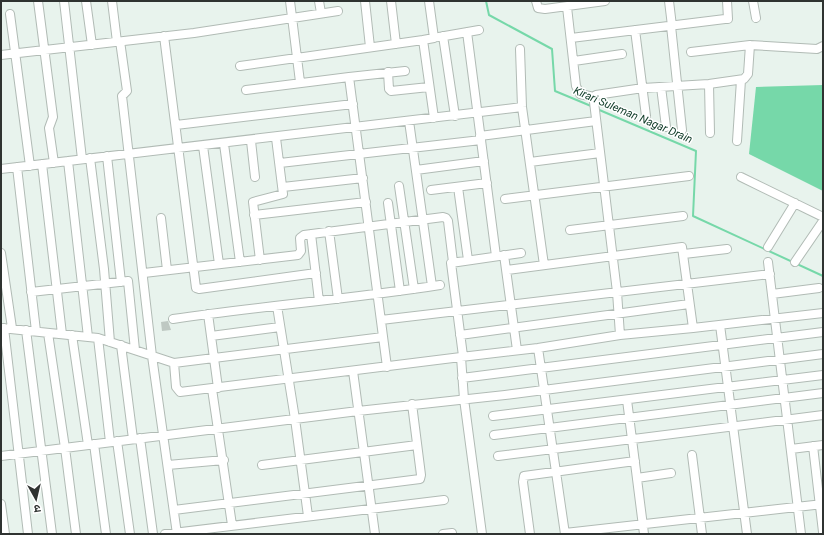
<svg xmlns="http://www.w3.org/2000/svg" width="824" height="535" font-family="Roboto,'Noto Sans Devanagari',sans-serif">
<rect width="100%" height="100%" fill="#e8f3ed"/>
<path fill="#76d8a9" d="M823 85V191L749 154 756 87Z"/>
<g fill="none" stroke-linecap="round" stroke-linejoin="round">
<path stroke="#76d8a9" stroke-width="2" d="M486 1 489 15 552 49 555 91 591 106
M597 109 696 151 693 216 823 276"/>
</g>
<path fill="#bec8c2" d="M168 321 171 330 162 331 161 322Z"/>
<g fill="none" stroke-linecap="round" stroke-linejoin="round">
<g stroke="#b1bbb5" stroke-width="10">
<path id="minor" d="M38 1 53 117 49 128 54 163
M64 1 82 159
M86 1 92 45
M112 1 117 42
M290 1 300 82
M319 1 321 13
M365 1 370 47
M391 1 396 44
M429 1 434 38 423 40 434 118
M536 1 538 8 545 9 605 1
M669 1 672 26
M753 1 756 18
M567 7 576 86 580 94 594 97
M10 14 30 166
M671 26 682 130
M635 30 646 116
M467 32 496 256
M164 36 196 288 199 289 316 273
M443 36 455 116
M439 37 479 30
M571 38 725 19H728L727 1
M120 41 127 91 122 96 152 356 177 534
M520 49 522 107 544 265
M691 52 750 45
M1 55 194 33 338 11
M574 61 622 54
M240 66 423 40
M388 72 389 89 391 91 429 87
M349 77 405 71
M709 84 710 133
M661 87 666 127
M246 90 349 77 387 367
M409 121 432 286
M176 125 353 104
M480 136 596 121
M251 141 255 177
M737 141 741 80
M224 144 240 262
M203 146 219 264
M107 156 121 282
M90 158 104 269 110 342
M68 161 88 337
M530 162 600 153
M280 163 481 140
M42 164 62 334
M17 167 36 331
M1 169 522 107
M416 170 484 161
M741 177 823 217
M399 186 414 289
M283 187 363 178
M458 187 468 260
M431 190 487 183
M505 199 689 176
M388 203 400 291
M254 215 366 202
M161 218 167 270
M570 230 683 216
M329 231 338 299
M311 234 319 301
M768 247 795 203
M1 253 12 328
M684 254 727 249
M504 255 517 350
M260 260 253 202 283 194 276 138
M768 262 801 534
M795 262 823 221
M507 270 682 247 693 328
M144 273 298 255 301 251 300 238 304 235 443 217 446 218 448 221 453 262
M31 292 128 281 135 350
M772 294 819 288
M277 306 295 419 308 516
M208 314 218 388
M173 319C262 306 351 299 440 285
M381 320 770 274
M720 325 747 534
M1 328 98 338 174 363 176 387 180 392 461 357
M4 328 28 534
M26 330 52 534
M48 333 65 448 76 534
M72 335 88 445
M460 335 689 304
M620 335 693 328 823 313
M211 336 280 327
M98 338 110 442
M121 345 133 439
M538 348 565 534
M463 356 451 263 521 253
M174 363 383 337
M353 371 375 534
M462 378 823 332
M212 389 232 525
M627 400 644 534
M493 416 823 375
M494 435 823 393
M140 438 153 534
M117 441 130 534
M94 444 106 534
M813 446 823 532
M791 449 823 445
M692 455 702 534
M1 456 358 411 505 395 823 354
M498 456 823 415
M168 465 224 460
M262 465 417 445
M637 478 671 473
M1 504 5 534
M174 510 420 479 421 475 412 404
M565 533 823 504
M165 534 444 500
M443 534 452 533
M482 534 464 399 461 357 538 348 620 335 617 292 594 102 596 95 643 88 709 84 744 79 748 74 750 45 817 49 823 46
M530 534 523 482 524 476 635 461"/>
</g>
<use href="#minor" stroke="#fff" stroke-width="8"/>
</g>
<g text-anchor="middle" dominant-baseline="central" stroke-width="3" stroke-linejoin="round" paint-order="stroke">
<g font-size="11" font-style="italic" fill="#15402d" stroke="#fff">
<text transform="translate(633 115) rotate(23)">Kirari Suleman Nagar Drain</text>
</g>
</g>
<rect width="824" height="535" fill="none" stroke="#2f3331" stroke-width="4"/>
<g transform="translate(36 499) rotate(172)" stroke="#ffffff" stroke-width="3" paint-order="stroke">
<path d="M0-3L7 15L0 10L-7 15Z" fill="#2f3331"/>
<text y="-6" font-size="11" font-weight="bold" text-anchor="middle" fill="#2f3331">उ</text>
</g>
</svg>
